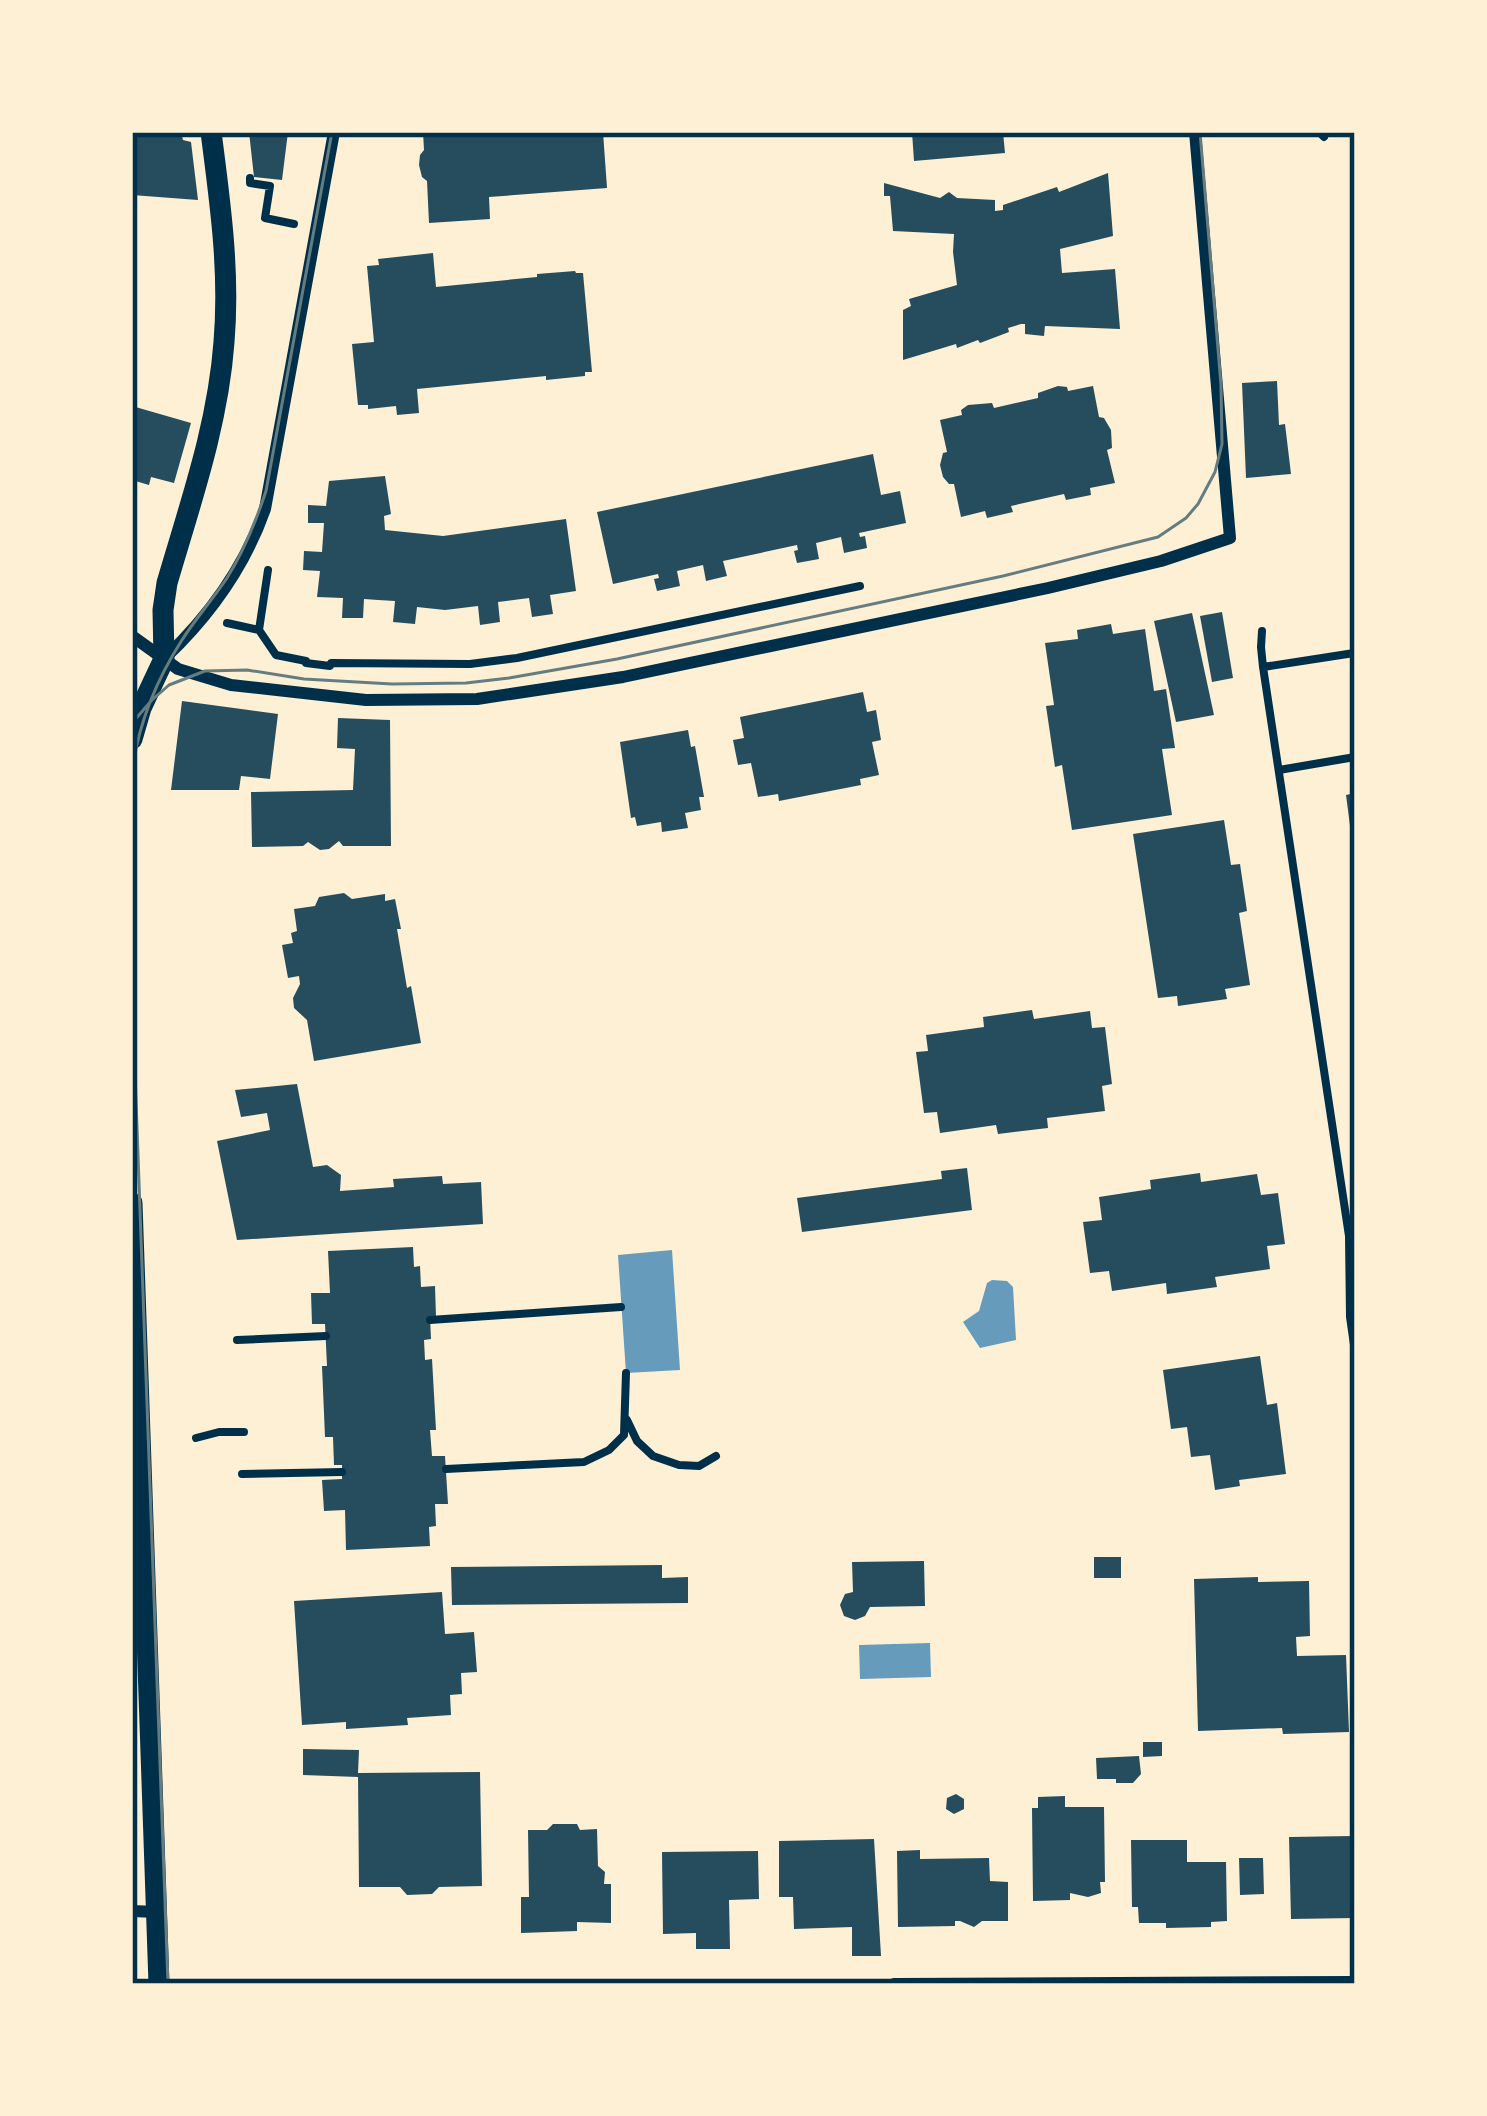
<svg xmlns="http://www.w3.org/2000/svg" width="1487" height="2116" font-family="'Space Grotesk',sans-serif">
<rect width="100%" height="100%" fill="#fdf0d5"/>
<path fill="#669bbc" d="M672 1250 680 1370 626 1373 618 1255Z
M992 1280 1007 1281 1013 1287 1016 1340 980 1348 963 1322 979 1311 987 1283Z
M930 1643 931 1677 860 1679 859 1645Z"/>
<path fill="#264d5e" d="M249 132H288L282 180 254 177Z
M423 132H603L607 188 489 197 490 219 429 223 427 181 422 177 419 165 420 155 424 150Z
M912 132H1003L1005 153 914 161Z
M132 133 182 136 183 140 191 142 198 200 132 195Z
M1108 173 1113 236 1060 249 1062 273 1115 269 1120 329 1045 326 1044 336 1025 334V324H1021L1008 328 1009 332 980 343 978 340 957 348 956 344 903 360V310L911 306 909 299 957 285 953 252 954 234 893 231 890 196H884V183L940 198 949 192 957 198 995 200V211L1003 210V205L1057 187 1059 192Z
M433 253 436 287 537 277V274L575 271 576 273H583L592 372H585V376L546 380V376L417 389 419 413 397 415 396 406 368 409V405H358L352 344 374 342 367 266 379 265 378 259Z
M1277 381 1279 425 1285 424 1291 474 1246 478 1242 383Z
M1058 386 1067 387 1068 391 1093 386 1099 417 1104 418 1111 430 1112 448 1107 450 1115 483 1090 488 1091 495 1066 500 1064 494 1011 506 1013 512 987 518 985 511 961 517 954 484H949L943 477 940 465 943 453 947 452 940 420 962 415 961 410 968 405 992 403 994 408 1038 398V393Z
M132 406 191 423 174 483 151 477 149 485 132 480Z
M873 454 881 495 900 491 906 523 859 533 860 537 865 536 867 548 844 553 841 537 816 543 819 559 797 563 794 551 798 550 797 545 723 561 727 576 706 581 703 565 677 571 680 586 657 591 654 579 659 578 658 574 613 584 597 512Z
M385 476 391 514 384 516 385 530 443 536 566 519 576 591 550 595 553 614 532 617 529 598 498 602 500 622 480 625 478 606 445 610 417 607 415 624 393 622 395 601 378 600 364 599 363 618H342L343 598 317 597 320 571 303 570 304 551 322 552 324 523H308V505L326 506 329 481Z
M1222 612 1233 678 1212 682 1200 616Z
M1192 613 1214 715 1176 722 1154 621Z
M1111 624 1113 634 1145 629 1154 691 1166 689 1175 748 1162 749 1172 815 1072 830 1062 765 1055 767 1046 706 1054 705 1045 643 1078 639 1077 630Z
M863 692 867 712 876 710 881 740 872 742 879 775 860 779 861 785 779 801 778 794 758 797 751 763 738 765 733 740 744 738 740 717Z
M182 701 278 714 270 779 241 776 239 790H171Z
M338 718 390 720 391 846H343L339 841 329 849 320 850 308 842 303 846 252 847 251 792 353 790 355 749 337 748Z
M688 730 691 747 695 746 704 797H699L701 810 685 813 688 828 662 832 661 822 637 826 635 817 631 818 620 742Z
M1355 793V840L1352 841 1346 795Z
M1224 820 1231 865 1240 864 1247 911 1239 913 1250 985 1225 989 1227 999 1178 1006 1177 996 1158 998 1133 834Z
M344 893 352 899 385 894V901L395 899 401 929H397L407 988 411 986 421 1043 314 1061 307 1020 294 1008 293 998 300 984 299 976 288 978 282 945 293 943 291 933 297 931 294 909 315 906 319 897Z
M1032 1010 1034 1019 1090 1011 1092 1028 1105 1027 1112 1084 1102 1086 1105 1111 1047 1118 1048 1128 998 1134 996 1125 940 1133 937 1112 924 1113 916 1052 928 1051 926 1035 984 1027 983 1017Z
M297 1084 313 1167 327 1165 341 1175 340 1191 394 1187 393 1179 442 1176 443 1184 481 1182 483 1224 237 1240 217 1141 270 1130 267 1113 241 1117 235 1090Z
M967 1168 972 1210 802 1232 797 1198 942 1179 941 1171Z
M1200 1173 1201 1182 1257 1174 1261 1195 1278 1193 1285 1244 1267 1246 1270 1269 1215 1277 1217 1287 1167 1294 1166 1283 1112 1291 1109 1271 1090 1273 1083 1222 1102 1220 1099 1197 1151 1189 1150 1180Z
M413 1247 414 1267 420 1266 421 1287 435 1286 436 1317H430L431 1339 424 1340 425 1360 432 1359 436 1430H430L432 1456H445L448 1504H435L436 1526 429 1527 430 1546 346 1550 345 1510 324 1511 322 1480 342 1479V1465H334L333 1437H325L322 1366H327L325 1324H312L311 1293H330L328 1251Z
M1260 1356 1267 1405 1277 1403 1286 1474 1239 1480 1240 1486 1215 1490 1210 1455 1191 1457 1187 1427 1171 1429 1163 1370Z
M1094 1557H1121V1578H1094Z
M924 1561 925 1606 870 1607 865 1616 855 1620 844 1616 840 1605 845 1594 853 1592 852 1562Z
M662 1565V1578L688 1577V1603L452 1605 451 1567Z
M1258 1577V1582L1309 1581 1310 1636 1296 1637 1297 1656 1346 1655 1349 1732 1283 1734 1282 1728 1198 1731 1194 1579Z
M442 1592 445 1634 474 1632 477 1672 461 1673 462 1694 450 1695 451 1715 407 1718 408 1725 346 1729V1722L302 1725 294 1601Z
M1143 1742H1162V1756L1143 1757Z
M303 1749 359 1750 358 1773 480 1772 482 1886 439 1887 432 1894 407 1895 400 1887H359L358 1774V1777L303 1775Z
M1139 1756 1141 1774 1133 1783H1116V1779H1097L1096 1758Z
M956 1794 964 1799V1809L954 1814 946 1809 947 1798Z
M1065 1796V1807H1104L1105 1882H1100L1101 1893 1088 1897 1070 1893V1900L1033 1901 1032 1808H1038V1797Z
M553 1824H577L580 1830 597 1829 598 1866 605 1872 604 1884H611V1923L577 1922V1931L521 1933V1897H529L528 1830H547Z
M1353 1836 1355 1918 1291 1919 1289 1837Z
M874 1839 881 1956H852V1927L794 1929 793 1897H779V1841Z
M1131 1840H1187V1862H1226L1227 1921 1211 1922V1927L1166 1928V1923H1139L1138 1907H1132Z
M920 1850V1859L989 1858 990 1881 1008 1882V1921H982L974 1927 960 1921H955V1926L898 1927 897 1851Z
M758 1851 759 1899 729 1900 730 1949H696V1933L663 1934 662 1852Z
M1239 1858H1263L1264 1894 1240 1895Z"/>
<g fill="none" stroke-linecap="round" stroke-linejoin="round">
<path stroke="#003049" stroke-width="8" d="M1319 132 1324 137
M250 178V183L270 186 265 218 294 224
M227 623 259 630 268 570
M259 630 276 655 306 661V663L330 666 331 663 470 664 517 658 860 586
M1262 631 1261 647 1263 667 1349 1236 1350 1317 1355 1352
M1263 667 1354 653 1355 661
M1279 770 1355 757
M430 1320 621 1307
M237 1340 326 1336
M627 1420 637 1441 653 1456 679 1465 699 1466 716 1456
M196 1438 219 1432H244
M446 1469 584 1462 609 1450 624 1435 626 1373
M242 1474 342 1472"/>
<path stroke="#003049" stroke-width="12" d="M132 636 178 669 231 685 366 700 477 699 623 677 1048 588 1161 561 1230 538 1195 132
M166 657C209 616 245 566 265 509L334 132
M132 1911 157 1912
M894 1984 1355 1982"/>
<path stroke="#003049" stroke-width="21" d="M132 739 141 708 164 659 163 610 167 583C190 504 218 425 224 342 230 271 220 202 211 132
M132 1203 159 1984"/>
<path stroke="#657d81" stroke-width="3" d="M132 723 152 700 169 685 205 671 247 670 304 679 392 684 466 683 509 678 617 659 1003 576 1158 537 1186 518 1198 504 1215 472 1222 444 1221 385 1200 132
M132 772C138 725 157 679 182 640 196 618 213 599 227 578 244 551 256 521 266 491L332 132
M132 989 168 1984"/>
</g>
<rect width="1487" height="2116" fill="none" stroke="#fdf0d5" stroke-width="270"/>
<rect x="135" y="135" width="1217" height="1846" fill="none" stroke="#003049" stroke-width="4.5"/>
</svg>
